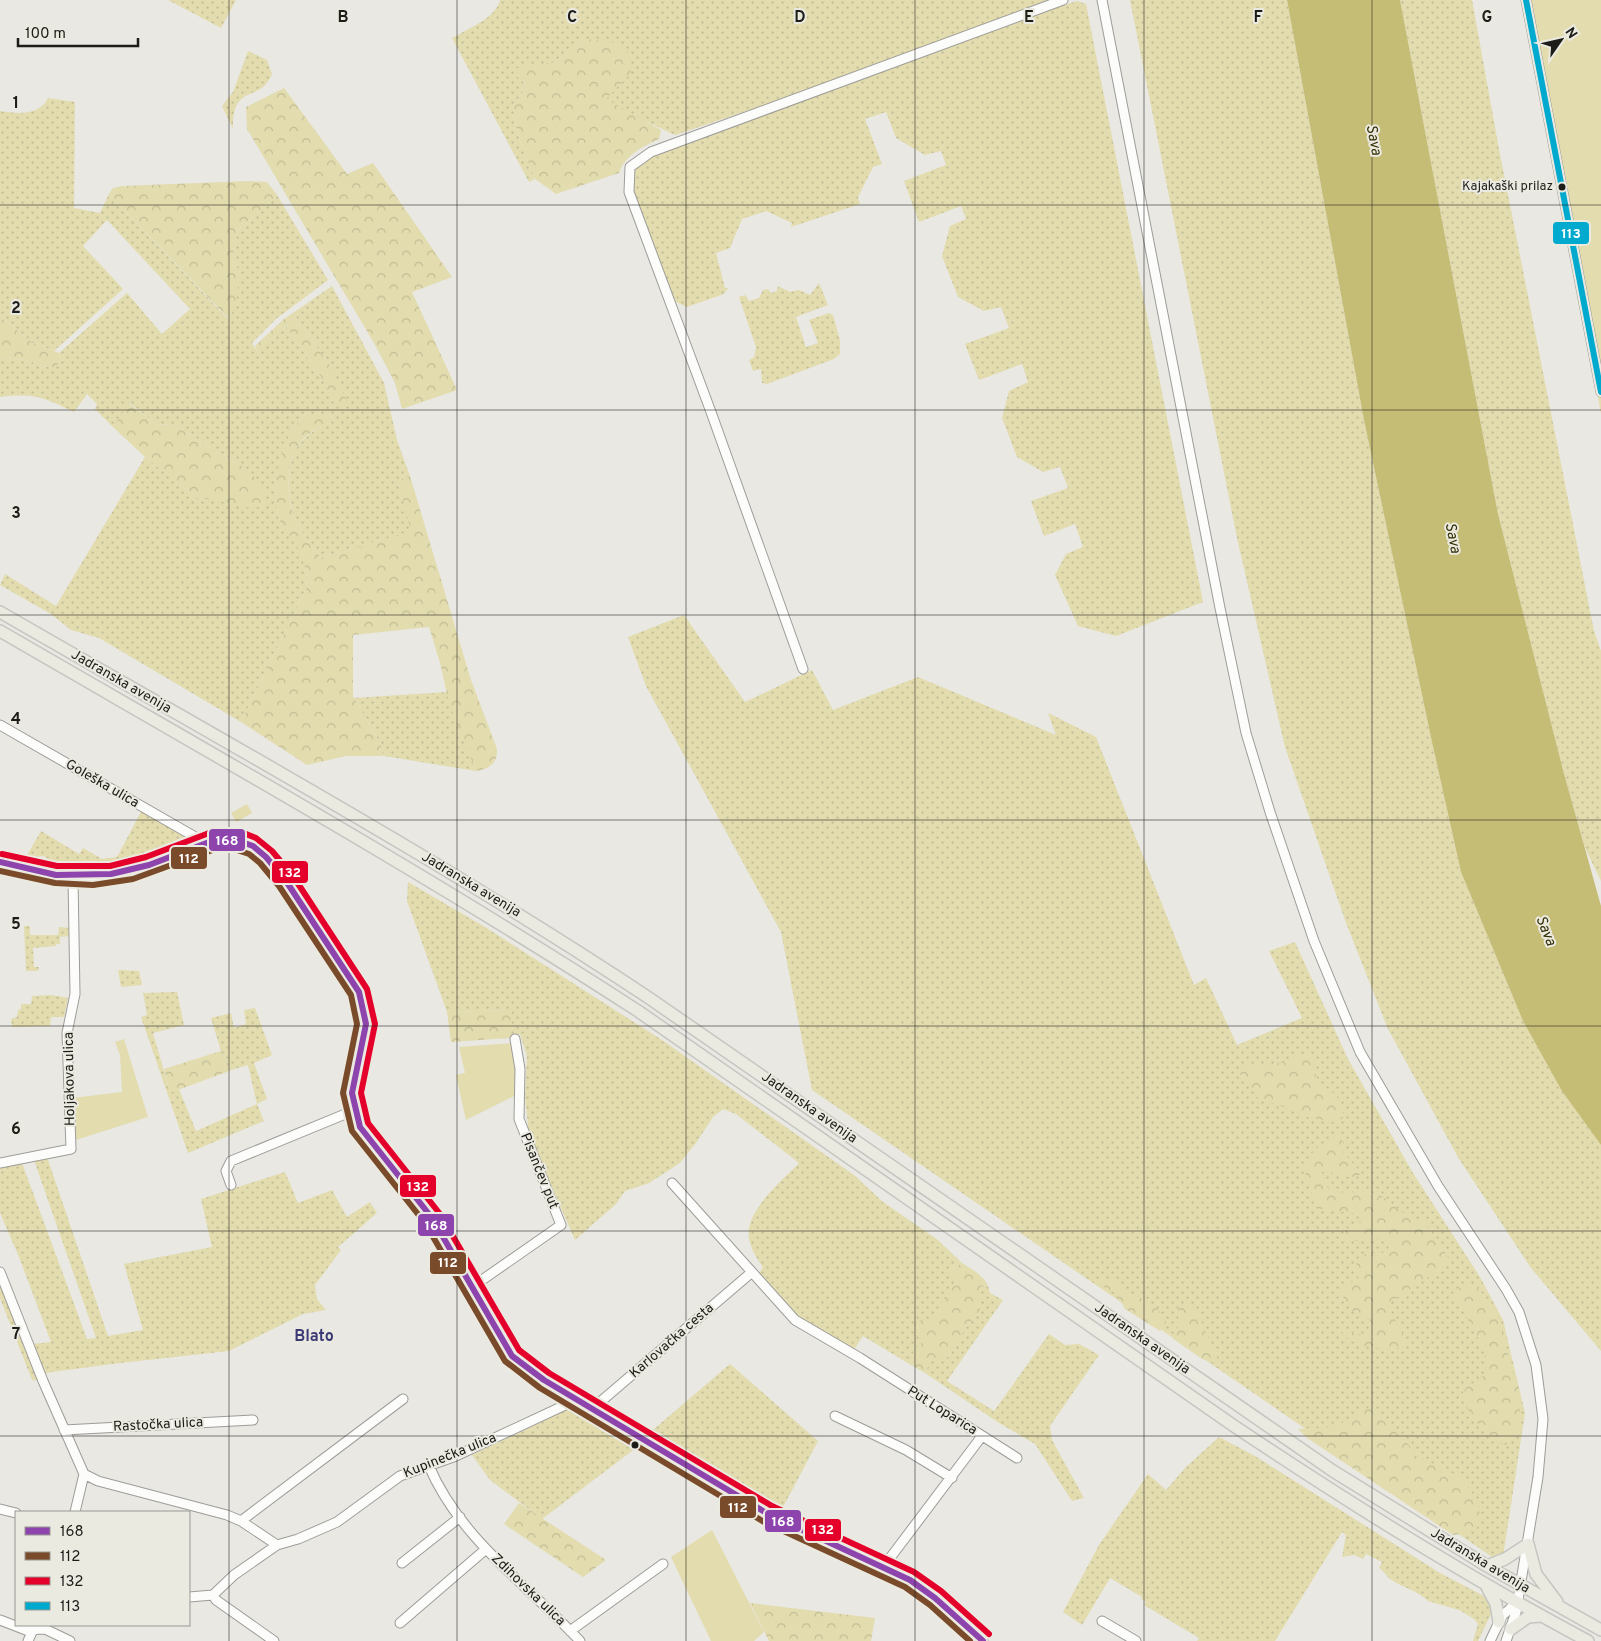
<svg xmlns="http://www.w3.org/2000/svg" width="1601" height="1641" font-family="Overpass,sans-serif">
<defs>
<pattern id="grass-dots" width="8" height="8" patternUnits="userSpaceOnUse" patternTransform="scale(1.25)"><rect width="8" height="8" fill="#e2dcae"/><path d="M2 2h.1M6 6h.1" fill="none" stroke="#c1bc95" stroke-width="1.8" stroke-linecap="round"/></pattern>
<pattern id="forest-crowns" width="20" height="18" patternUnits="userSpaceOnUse" patternTransform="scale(1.25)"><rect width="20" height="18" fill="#e2dcae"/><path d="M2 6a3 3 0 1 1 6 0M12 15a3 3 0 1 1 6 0" fill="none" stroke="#c1bc95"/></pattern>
</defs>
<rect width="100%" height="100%" fill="#e9e8e3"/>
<path fill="url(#grass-dots)" d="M168 0H236L221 28Z
M500 0H1054L811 89 675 135 626 112 606 99 611 92 586 39 555 62 523 78 524 90 513 108 520 141 535 179 529 182 452 38C469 28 495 19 500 0Z
M1130 0H1287L1364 420 1432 742 1461 872 1523 1021 1562 1090 1601 1145V1351L1531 1268 1459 1159 1388 1029 1346 923 1285 747 1237 538Z
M1400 0H1472L1499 149 1594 631 1601 651V881L1585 848 1563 770 1498 514Z
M1077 1 1086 4 1203 602 1116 636 1078 626 1055 575 1066 554 1083 547 1075 524 1044 536 1031 501 1068 488 1060 467 1043 472 1017 457 1002 418 1009 391 1028 382 1022 364 979 380 965 344 1009 328 1001 307 984 311 958 297 942 256 950 226 966 219 961 206 919 222 904 181 946 165 941 151 925 155 896 138 886 112 865 119 882 164 873 167 858 197 860 204 791 227 792 223 766 211 742 219 730 248 716 253 725 288H728L724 294 687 307 672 300 631 183C633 168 641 162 654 155L1042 12Z
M248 51 267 60 272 74C260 104 232 82 233 129L222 106 233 92Z
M48 98 75 102 74 208 100 213 109 194 228 319 239 275 233 250 238 230 277 195 328 280 276 319 252 343 258 353 286 326 323 380 335 405 331 367 293 313 332 286 384 383 397 440 410 476 402 479 399 486 412 531 321 558C312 546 301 533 295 519 287 499 285 457 302 441 311 432 323 425 333 417L305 414C280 439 273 481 278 515 279 523 290 534 295 541 302 554 307 571 308 585L241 722 99 638 71 630 51 614 0 585 5 574 56 606 145 457 199 499 211 498 240 505 250 471 173 424 157 425 130 403 113 427 95 409 97 404 87 394 74 412C42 397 36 393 0 397V358L26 360 51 368 61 359 59 353 127 293 162 334 190 309 107 220 83 246 123 289 54 351 33 343 0 317V111C18 114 39 116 48 98Z
M819 283 828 305 796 317 806 347 818 343 809 320 829 313 833 315 840 340V354L834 359 767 384 762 383 761 369 753 371 749 360 754 357 756 347 739 297 745 295 749 301 759 298 763 290 768 289 771 293 777 291 778 286 790 292 799 290 810 295Z
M684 615 745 702 812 670 833 710 918 677 1056 735 1048 713 1096 737 1194 985 1206 978 1237 1045 1302 1018 1269 951 1295 942 1348 1059 1413 1173 1480 1277 1503 1320 1525 1413 1503 1557 1495 1559 812 1090 781 932 646 686 628 637Z
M447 692 476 771 384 756 380 743 354 698Z
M141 812 184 835 188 839 185 842C142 860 100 874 54 868L55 863 43 856 35 857 27 855 41 831 79 854 83 848 102 859 117 857Z
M408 882 485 927 662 1040 854 1175 883 1202 938 1240 962 1263 950 1271 958 1284 950 1288 922 1342 906 1362 863 1336 853 1351 806 1324 793 1313 758 1275 763 1267C757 1259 751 1249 749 1239 744 1211 782 1181 799 1163L736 1114 723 1109 713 1117 696 1143 680 1163 649 1183 625 1191 616 1204 575 1240 529 1134 525 1097 527 1056 520 1034 511 1038V1010L447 1012 407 901Z
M24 926H30V935H58L59 927 69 928V936L60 937V944H56V946L33 948 34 967H39L38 971H26Z
M118 970 139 971 142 985 121 987Z
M177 992 184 1025 153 1033 170 1092 179 1089 196 1131 257 1104 248 1065 232 1070 221 1051 211 1018 231 1013 234 1028 246 1024 244 1010 255 1008 272 1055 254 1063 267 1099 257 1104 264 1121 188 1153 141 1017 147 1015 143 993Z
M51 995 68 998 64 1017H51L50 1026 12 1027 11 1019 17 1017 18 1010 21 1009V1004H31L32 996Z
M47 1157 108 1336 143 1330 124 1264 212 1247 201 1199 285 1172 298 1203 332 1190 347 1217 370 1202 377 1213 338 1247 341 1250 315 1285 317 1299 326 1310 303 1314 229 1351 120 1363 45 1373 32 1344 51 1342 19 1257 0 1213V1166L22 1163 87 1339 96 1338 34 1160Z
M0 1281 43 1381 32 1380 0 1298Z
M988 1286 990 1293 1003 1300 947 1381 994 1411 1049 1334 1065 1345 1079 1344 1099 1355 1050 1426 1052 1440 1084 1498 1072 1501 1035 1444 999 1423 925 1373 933 1354 949 1357 965 1328 980 1312V1287Z
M730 1364 818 1441 781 1511 752 1499 647 1435Z
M573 1407C593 1409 617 1438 636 1448L542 1519 490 1480 472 1455Z
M1219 1437 1255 1456 1440 1573 1484 1596 1491 1604 1494 1615 1491 1614 1478 1641H1473L1478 1624 1474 1619 1459 1610 1428 1601C1417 1590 1403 1588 1390 1579 1386 1576 1384 1571 1379 1568L1382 1562 1366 1554 1363 1559 1354 1555 1342 1557 1346 1535 1342 1532 1275 1641H1197L1199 1638 1144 1605 1146 1602 1141 1599 1142 1597 1110 1578 1082 1625 1063 1612 1099 1545 1148 1474 1166 1490 1185 1468Z"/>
<path fill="url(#forest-crowns)" d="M586 39 618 43 628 52 631 73 606 99 661 130 659 139C642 147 625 155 619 173L556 194 535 179 520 141 513 108 524 90 523 78 516 77 517 68 555 62Z
M284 88 347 174 373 163 452 277 412 292 457 390 402 409 395 383 374 343 247 129 246 107Z
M249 181 267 182 277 195 238 230 233 250 239 275 236 305 229 319 109 194 113 188 122 186Z
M293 313 331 367 348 403 339 407 335 405 323 380 286 326 258 354 255 346 285 318Z
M0 317 33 343 59 353 61 359 57 365 51 368 26 360 0 358Z
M129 403 157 425 173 424 250 471 265 493V505C246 514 220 497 199 499L145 457 113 427Z
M305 414H325L333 418C323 425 307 433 299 444 286 463 286 497 295 519 301 532 312 546 321 558L411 531 399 486 402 479 410 476 471 680 497 749C498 763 489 769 476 771L449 703 440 663 429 627 353 635V696L380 743 384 756H346L307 765 241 722 308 585C307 571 302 554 294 541 290 534 279 523 278 515 273 479 279 441 305 414Z
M512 1010 511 1038 451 1042 447 1012Z
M221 1051 232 1070 170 1093 164 1069Z
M1304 1054 1313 1058C1314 1064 1314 1072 1317 1078 1329 1094 1344 1093 1343 1118L1333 1122 1298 1115 1292 1110 1258 1098 1237 1070 1246 1066 1275 1064Z
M1337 1133 1343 1142 1342 1151 1362 1174C1349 1181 1338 1174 1325 1170L1322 1172C1323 1180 1323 1185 1330 1189 1344 1197 1363 1188 1377 1194 1395 1202 1403 1219 1424 1221L1451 1262 1387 1304 1405 1339 1404 1344 1396 1349C1379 1348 1350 1348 1341 1330L1368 1336 1372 1333 1370 1320 1352 1311 1340 1292 1359 1277C1355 1268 1355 1262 1362 1254L1369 1255 1386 1252 1389 1247 1387 1239 1381 1236 1374 1241H1344L1341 1236 1348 1228 1361 1221 1363 1215C1347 1211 1332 1212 1317 1208L1303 1167C1311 1151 1322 1143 1337 1133Z
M962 1263C972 1270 983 1274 988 1286L980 1287V1312L965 1328 949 1357 935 1359 933 1355 925 1373 906 1362 922 1342 911 1325 922 1320 929 1324 950 1288 958 1284 950 1271Z
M1102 1278 1119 1281C1122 1284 1123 1288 1126 1290 1140 1299 1160 1305 1166 1322L1160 1331 1125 1309 1116 1293 1106 1289 1101 1283Z
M1475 1284 1497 1313 1520 1399V1427L1506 1445C1480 1431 1475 1422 1461 1396L1465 1389 1487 1373 1484 1349 1452 1290Z
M1179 1306 1196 1308 1209 1340 1216 1351 1218 1362 1215 1363 1202 1359 1172 1338 1177 1331Z
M1371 1406 1379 1416 1409 1445 1415 1455 1462 1478 1478 1502 1480 1517 1477 1528 1469 1533 1453 1535 1307 1438 1298 1429 1335 1427Z
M519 1503 606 1560 583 1577 504 1524Z
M750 1603 875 1618 871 1641H769Z"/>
<path fill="#e2dcae" d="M1522 0H1601V414L1592 364Z
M247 804 252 813 236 822 231 813Z
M124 1039 148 1117 76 1140 72 1098 122 1092 120 1055 115 1042Z
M512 1043 516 1061V1095L466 1120 456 1075 465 1073 459 1047Z
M712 1530 764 1632 754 1641H711L671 1557Z"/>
<path fill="#c5bc76" d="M1287 0H1400L1498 514 1563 770 1601 906V1145L1562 1091 1523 1021 1461 872 1432 742 1364 420Z"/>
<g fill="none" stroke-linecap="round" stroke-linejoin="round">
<g stroke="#9d9c98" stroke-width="11">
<path id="minor" d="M1102 0 1220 608 1246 733 1270 812 1314 941 1360 1052 1438 1186 1506 1289 1519 1312 1536 1365 1543 1419 1538 1477 1516 1612 1506 1641
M1526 0 1601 392
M803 669 711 412 629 192 630 167 651 152 1063 0
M0 725 204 842
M0 862C51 878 98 883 149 865 172 856 194 845 217 839L239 841 253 846 266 857 286 881 359 992 366 1024 352 1093 355 1110 360 1127 432 1218 512 1356 544 1380 768 1514 884 1566 910 1580 935 1598 983 1641
M0 1163 71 1149 67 1033 75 994 73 878
M672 1183 795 1320 860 1358 1017 1458
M231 1185 226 1171 231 1161 355 1110
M0 1272 43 1381 84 1474 75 1512
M472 1287 561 1225 519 1119 520 1069 515 1039
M592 1409 752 1272
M835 1416 906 1450 952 1478
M64 1430 253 1420
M429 1466C460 1539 528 1585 580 1641
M84 1474 98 1481 227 1515 241 1521 277 1545
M0 1509 16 1513
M241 1521 403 1399
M402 1563 460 1517
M884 1566 982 1436
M189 1597 213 1595
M0 1620 26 1630 45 1629 70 1641
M1102 1621 1136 1641
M400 1623 486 1549
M570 1631 663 1564
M28 1641 35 1625
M274 1641 216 1600 213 1595 234 1575 277 1545 298 1539 337 1522 400 1476 456 1456 576 1400
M1490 1641 1502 1616 1516 1603"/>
</g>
<g stroke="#c5c5c2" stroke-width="14">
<path id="major" d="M0 612C218 738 439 859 649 998L1333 1471 1487 1566 1601 1630
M0 631C214 755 430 876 638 1011L1234 1426C1349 1503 1465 1576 1588 1641
M1487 1566 1505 1559 1528 1544 1536 1574 1557 1602
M1487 1587 1496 1604 1499 1622
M1511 1629 1528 1617 1540 1616"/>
</g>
<use href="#minor" stroke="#fcfcfb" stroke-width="9"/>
<use href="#major" stroke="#ebeae0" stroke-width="11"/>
<g stroke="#ebeae1" stroke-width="10">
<path id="bus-1" d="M0 862 56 875 111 874 149 865 217 839 239 841 253 846 266 857 286 881 359 992 366 1024 352 1093 360 1127 432 1218 512 1356 544 1380 768 1514 910 1580 935 1598 983 1641"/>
</g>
<g stroke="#ebeae1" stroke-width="10">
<path id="bus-2" d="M0 871 55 883 93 885 133 879 218 848 237 850 249 854 260 863 279 886 351 995 357 1024 343 1093 352 1131 425 1223 505 1361 540 1388 764 1522 905 1587 930 1605 970 1641"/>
</g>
<g stroke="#ebeae1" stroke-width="10">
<path id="bus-3" d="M2 854 57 866H110L146 857 217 830 241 832 256 838 272 851 293 876 367 989 375 1024 361 1093 368 1123 440 1214 519 1350 549 1373 772 1506 914 1572 941 1591 989 1634"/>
</g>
<g stroke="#ebeae1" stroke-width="10">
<path id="bus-4" d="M1526 0 1601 392"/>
</g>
<use href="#bus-1" stroke="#8e44ad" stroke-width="6"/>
<use href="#bus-2" stroke="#7a4b2a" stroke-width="6"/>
<use href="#bus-3" stroke="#e4002b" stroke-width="6"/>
<use href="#bus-4" stroke="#00a9ce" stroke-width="6"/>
</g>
<path fill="none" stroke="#1d1c19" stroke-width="1" stroke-opacity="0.55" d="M229 0V1641M457 0V1641M686 0V1641M915 0V1641M1144 0V1641M1372 0V1641M0 205H1601M0 410H1601M0 615H1601M0 820H1601M0 1026H1601M0 1231H1601M0 1436H1601"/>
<g fill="#1d1c19" stroke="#ebeae1" stroke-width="2">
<circle cx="1562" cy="187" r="4.5"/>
<circle cx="635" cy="1445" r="4.5"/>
</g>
<g text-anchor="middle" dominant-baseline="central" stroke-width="4" stroke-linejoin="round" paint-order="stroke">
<g font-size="13" fill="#1d1c19" stroke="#ebeae1" text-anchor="end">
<text x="1553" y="187">Kajakaški prilaz</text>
</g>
<g font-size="14" fill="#1d1c19" stroke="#ebeae1">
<text transform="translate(121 682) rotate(30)">Jadranska avenija</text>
<text transform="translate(102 784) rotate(30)">Goleška ulica</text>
<text transform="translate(471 885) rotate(31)">Jadranska avenija</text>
<text transform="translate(70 1079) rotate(-91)">Holjakova ulica</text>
<text transform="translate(809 1108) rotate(35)">Jadranska avenija</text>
<text transform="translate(539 1171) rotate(68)">Pisančev put</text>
<text transform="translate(1142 1339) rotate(35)">Jadranska avenija</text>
<text transform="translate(672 1341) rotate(-41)">Karlovačka cesta</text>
<text transform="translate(942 1411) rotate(32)">Put Loparica</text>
<text transform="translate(158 1425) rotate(-3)">Rastočka ulica</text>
<text transform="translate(450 1456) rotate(-22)">Kupinečka ulica</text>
<text transform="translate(1480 1561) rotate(31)">Jadranska avenija</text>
<text transform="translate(528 1590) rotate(44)">Zdihovska ulica</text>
</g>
<g font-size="15" font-style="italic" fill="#342f04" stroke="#ebeae1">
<text transform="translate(1373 140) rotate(79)">Sava</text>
<text transform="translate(1452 538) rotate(79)">Sava</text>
<text transform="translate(1545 931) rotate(68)">Sava</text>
</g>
<g font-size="16" font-weight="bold" fill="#3c3a76" stroke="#ebeae1">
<text x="314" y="1337">Blato</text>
</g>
</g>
<g font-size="16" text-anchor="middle" font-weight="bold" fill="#1d1c19" stroke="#ebeae1" stroke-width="4" stroke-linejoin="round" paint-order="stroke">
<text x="343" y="22">B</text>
<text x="572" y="22">C</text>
<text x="800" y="22">D</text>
<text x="1029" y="22">E</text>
<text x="1258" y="22">F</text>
<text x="1487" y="22">G</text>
<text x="16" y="108">1</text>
<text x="16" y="313">2</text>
<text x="16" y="518">3</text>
<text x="16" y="724">4</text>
<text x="16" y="929">5</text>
<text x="16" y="1134">6</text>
<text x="16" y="1339">7</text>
</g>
<g stroke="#ebeae1" stroke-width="2">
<rect x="1552" y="221" width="38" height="24" rx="5" fill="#00a9ce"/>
<rect x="208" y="828" width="38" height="24" rx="5" fill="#8e44ad"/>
<rect x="170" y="846" width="38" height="24" rx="5" fill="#7a4b2a"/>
<rect x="271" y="860" width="38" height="24" rx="5" fill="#e4002b"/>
<rect x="399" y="1174" width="38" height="24" rx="5" fill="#e4002b"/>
<rect x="417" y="1213" width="38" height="24" rx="5" fill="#8e44ad"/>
<rect x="429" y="1251" width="38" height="24" rx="5" fill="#7a4b2a"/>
<rect x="719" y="1495" width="38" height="24" rx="5" fill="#7a4b2a"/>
<rect x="764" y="1509" width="38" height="24" rx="5" fill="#8e44ad"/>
<rect x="804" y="1518" width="38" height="24" rx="5" fill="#e4002b"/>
</g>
<g font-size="14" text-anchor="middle" font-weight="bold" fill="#fff">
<text x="1571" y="238">113</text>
<text x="227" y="845">168</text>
<text x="189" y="863">112</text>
<text x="290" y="877">132</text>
<text x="418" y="1191">132</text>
<text x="436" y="1230">168</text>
<text x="448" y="1267">112</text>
<text x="738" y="1512">112</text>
<text x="783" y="1526">168</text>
<text x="823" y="1534">132</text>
</g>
<rect x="15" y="1511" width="175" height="115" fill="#ebeae1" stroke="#999891"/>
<rect x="25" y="1527" width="25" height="8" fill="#8e44ad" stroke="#999891"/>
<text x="60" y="1536" font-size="15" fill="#1d1c19">168</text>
<rect x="25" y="1552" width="25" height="8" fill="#7a4b2a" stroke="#999891"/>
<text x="60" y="1561" font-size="15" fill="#1d1c19">112</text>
<rect x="25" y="1577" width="25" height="8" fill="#e4002b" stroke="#999891"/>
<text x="60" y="1586" font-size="15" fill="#1d1c19">132</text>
<rect x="25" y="1602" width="25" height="8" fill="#00a9ce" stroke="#999891"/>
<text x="60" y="1611" font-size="15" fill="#1d1c19">113</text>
<g transform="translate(1561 40) rotate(56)" stroke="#ebeae1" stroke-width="4" paint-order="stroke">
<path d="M0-4L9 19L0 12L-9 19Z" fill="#1d1c19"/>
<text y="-8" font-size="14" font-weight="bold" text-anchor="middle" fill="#1d1c19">N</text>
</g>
<path d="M18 38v8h120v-8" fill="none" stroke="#1d1c19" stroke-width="2.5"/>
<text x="25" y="38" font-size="15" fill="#1d1c19" stroke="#ebeae1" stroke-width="4" paint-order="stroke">100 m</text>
</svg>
